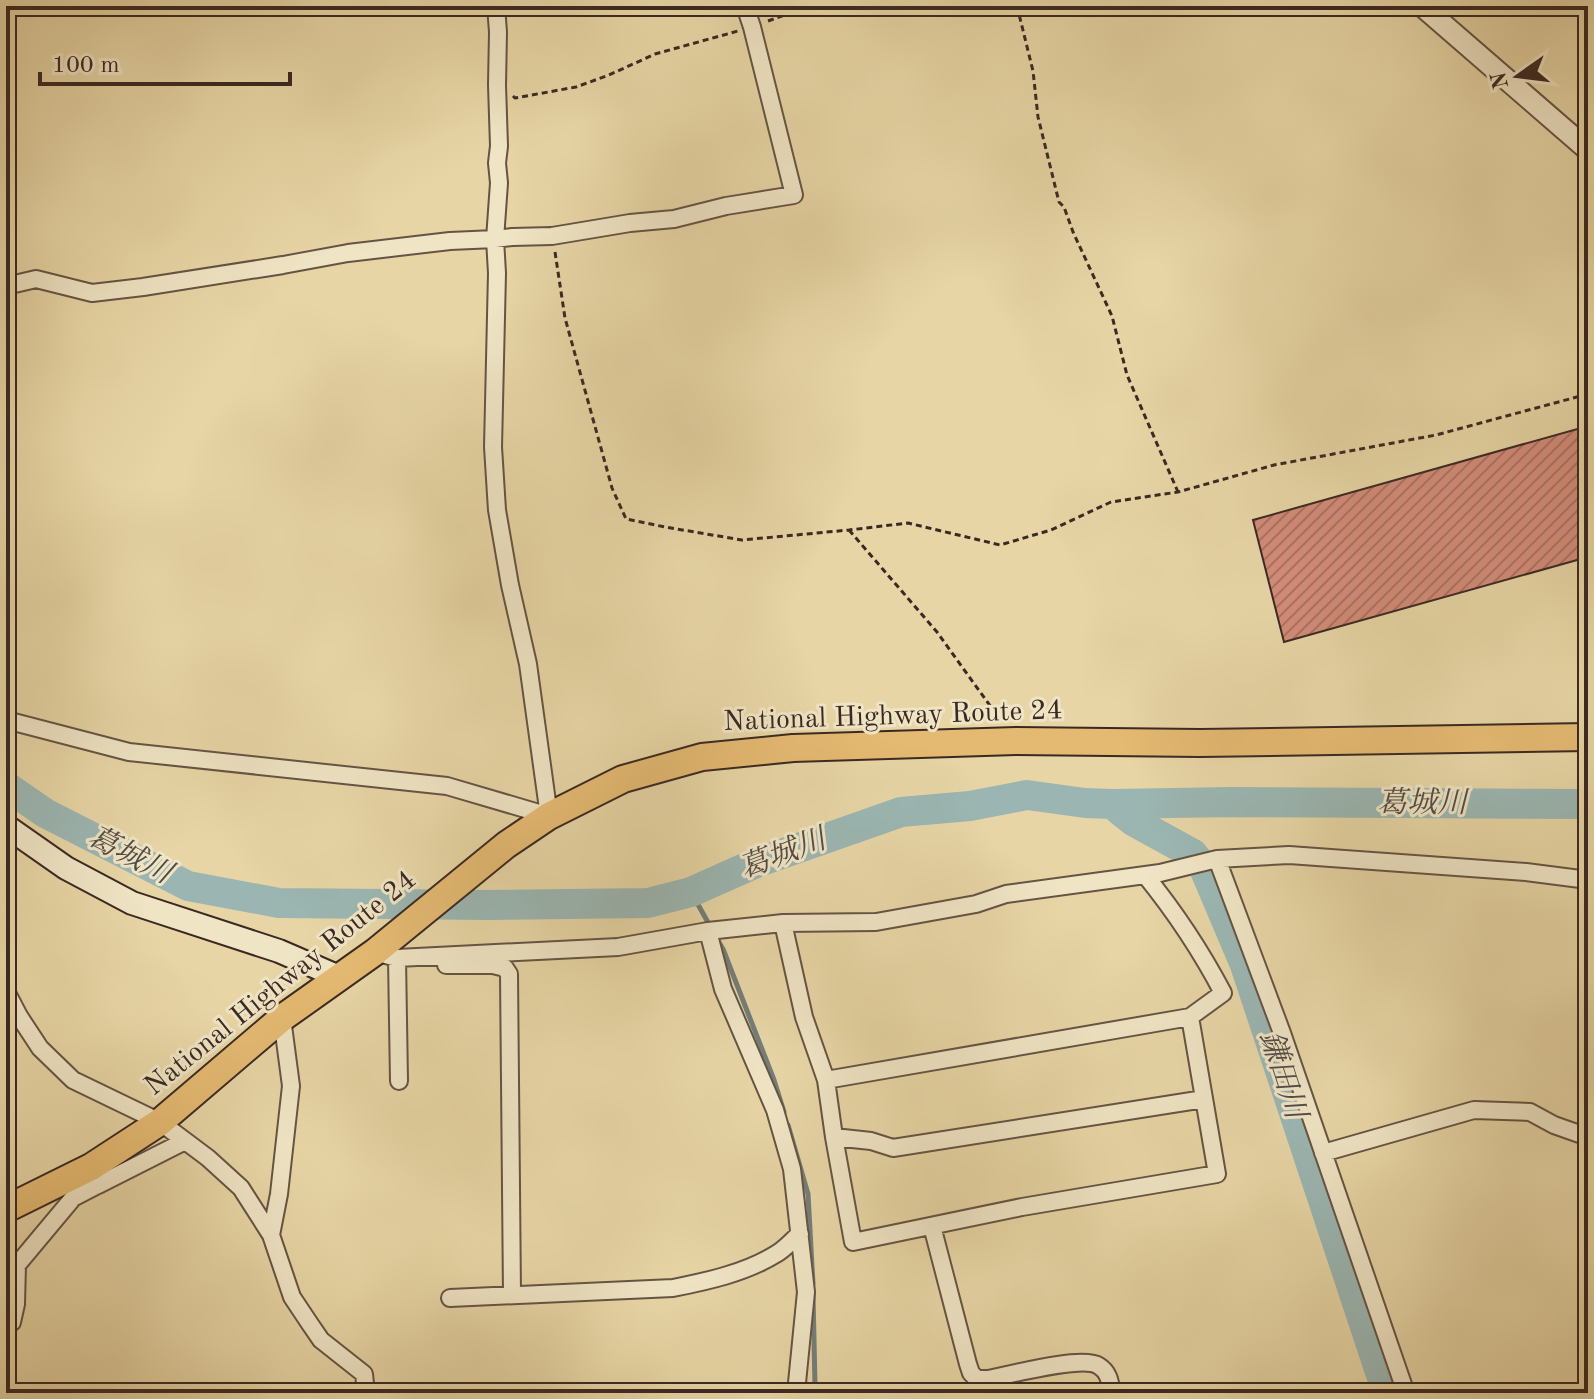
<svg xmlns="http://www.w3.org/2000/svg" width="1594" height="1399" font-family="'Old Standard TT','Noto Serif JP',serif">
<defs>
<pattern id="building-hatch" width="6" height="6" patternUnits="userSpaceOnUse" patternTransform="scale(2)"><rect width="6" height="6" fill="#d38c79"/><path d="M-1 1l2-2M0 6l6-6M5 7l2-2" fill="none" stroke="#ac7263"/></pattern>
</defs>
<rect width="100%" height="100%" fill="#e7d5a5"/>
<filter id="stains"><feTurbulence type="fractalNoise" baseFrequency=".0025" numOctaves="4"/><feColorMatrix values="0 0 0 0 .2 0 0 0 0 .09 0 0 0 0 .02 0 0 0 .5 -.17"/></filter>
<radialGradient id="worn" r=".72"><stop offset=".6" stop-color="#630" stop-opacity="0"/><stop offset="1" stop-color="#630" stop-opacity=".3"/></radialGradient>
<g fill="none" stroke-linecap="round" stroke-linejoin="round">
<path stroke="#747e79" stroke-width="5" d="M691 892 710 926
M717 939 723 949 774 1080 784 1112
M788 1125 808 1194 813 1284
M813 1294 815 1386 814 1393"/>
<path stroke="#9bb6b2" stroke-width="30" d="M6 786 45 813 188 886 279 903 490 905 648 903 691 892 756 863 901 812 970 806 1027 795 1085 803 1112 804 1232 802 1588 804
M1112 804 1133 821 1193 854 1203 866 1245 965 1387 1393"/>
</g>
<path fill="url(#building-hatch)" stroke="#3a2923" stroke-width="2" d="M1588 426V557L1284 642 1253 520Z"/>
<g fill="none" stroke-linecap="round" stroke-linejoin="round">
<g stroke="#655444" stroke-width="20">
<path id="minor" d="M6 286 36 279 92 293 143 287 283 265 348 253 450 241 495 239 512 237 552 236 630 223 674 219 726 206 794 195 752 27 745 6
M6 639V649
M6 720 129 752 447 786 549 816 528 664 510 585 497 510 493 447 497 273 495 239 499 183 497 163 499 146 497 85 498 32 496 6
M1217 859 1282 1033 1406 1393
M783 923 804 1017 826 1080 1190 1017 1223 993C1201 951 1175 912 1145 875
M708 931 723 989 775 1110 792 1169 806 1292 796 1393
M375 952 397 958 618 947 708 931 783 923 876 922 976 904 1006 894 1160 873 1217 859 1289 855 1526 872 1588 880
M397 958 399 1081
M446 965H493L505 968 509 974 512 1295
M6 991 19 1016 40 1048 73 1080 160 1122 208 1158 241 1188 271 1235 292 1297 310 1324 321 1340 364 1374 366 1393
M826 1080 834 1137 853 1242 1022 1207 1217 1174 1190 1017
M834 1137 871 1141 893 1148 1204 1099
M1323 1153 1474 1110 1530 1112 1554 1125 1588 1137
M98 1185 185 1141
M932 1226 968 1364 971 1373 977 1379H988C1009 1375 1083 1355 1099 1366 1109 1372 1110 1382 1112 1393
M271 1235 279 1194 291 1086 282 1018
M450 1298 673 1288C708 1281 745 1273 776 1254 785 1249 792 1240 800 1234
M6 1324 12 1322 16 1304 17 1265 73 1198 98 1185 91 1167"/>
</g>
<g stroke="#655444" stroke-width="24">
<path id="tertiary" d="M1422 6 1588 150"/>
</g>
<g stroke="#3a2923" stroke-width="26">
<path id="secondary" d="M6 826 66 868 132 903 279 951 339 977"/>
</g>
<g stroke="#3a2923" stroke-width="30">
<path id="trunk" d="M6 1209 91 1167 160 1122 282 1018 375 952 506 845 549 816 623 779 702 757 793 748 1016 741 1200 743 1588 737"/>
</g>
<path stroke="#3a2923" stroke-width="3" stroke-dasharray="6 4" stroke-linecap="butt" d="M1017 6 1033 71 1038 117 1059 202 1064 207 1073 232 1112 316 1127 375 1178 492
M768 21 810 6
M513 96 515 98 576 87 609 75 655 54 738 31
M555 252 565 318 612 488 626 519 665 527 742 540 849 530 908 523 1000 545 1051 530 1111 502 1178 492 1274 465 1436 435 1588 394
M849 530 937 632 1001 721"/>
<use href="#minor" stroke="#efe4c4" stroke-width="16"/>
<use href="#tertiary" stroke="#efe4c4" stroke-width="20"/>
<use href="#secondary" stroke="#efe4c4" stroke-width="22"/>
<use href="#trunk" stroke="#e4ba72" stroke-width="26"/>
</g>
<g text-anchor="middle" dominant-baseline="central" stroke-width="6" stroke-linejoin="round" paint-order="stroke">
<g font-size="28" fill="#3a2923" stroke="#efe4c4">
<text transform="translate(893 717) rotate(-2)">National Highway Route 24</text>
<text transform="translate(281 984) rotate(-39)">National Highway Route 24</text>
</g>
<g font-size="30" font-style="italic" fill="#524c47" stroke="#efe4c4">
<text x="1422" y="804">葛城川</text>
<text transform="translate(783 855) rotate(-21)">葛城川</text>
<text transform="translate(129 856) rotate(27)">葛城川</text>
<text transform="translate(1282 1075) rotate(72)">鎌田川</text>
</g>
</g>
<rect width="1594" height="1399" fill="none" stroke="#e7d5a5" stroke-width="32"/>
<rect x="8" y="8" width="1578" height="1383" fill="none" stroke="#3a2923" stroke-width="4"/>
<rect x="16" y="16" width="1562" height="1367" fill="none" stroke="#3a2923" stroke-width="2"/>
<g transform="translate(1518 76) rotate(256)" stroke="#efe4c4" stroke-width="6" paint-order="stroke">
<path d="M0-6L14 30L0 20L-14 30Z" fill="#3a2923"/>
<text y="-12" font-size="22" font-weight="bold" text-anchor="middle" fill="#3a2923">N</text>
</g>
<path d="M40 72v12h250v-12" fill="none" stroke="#3a2923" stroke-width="4"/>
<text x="52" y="72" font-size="24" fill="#3a2923" stroke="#efe4c4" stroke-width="6" paint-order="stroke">100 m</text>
<rect width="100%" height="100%" filter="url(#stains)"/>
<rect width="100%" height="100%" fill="url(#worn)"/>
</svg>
